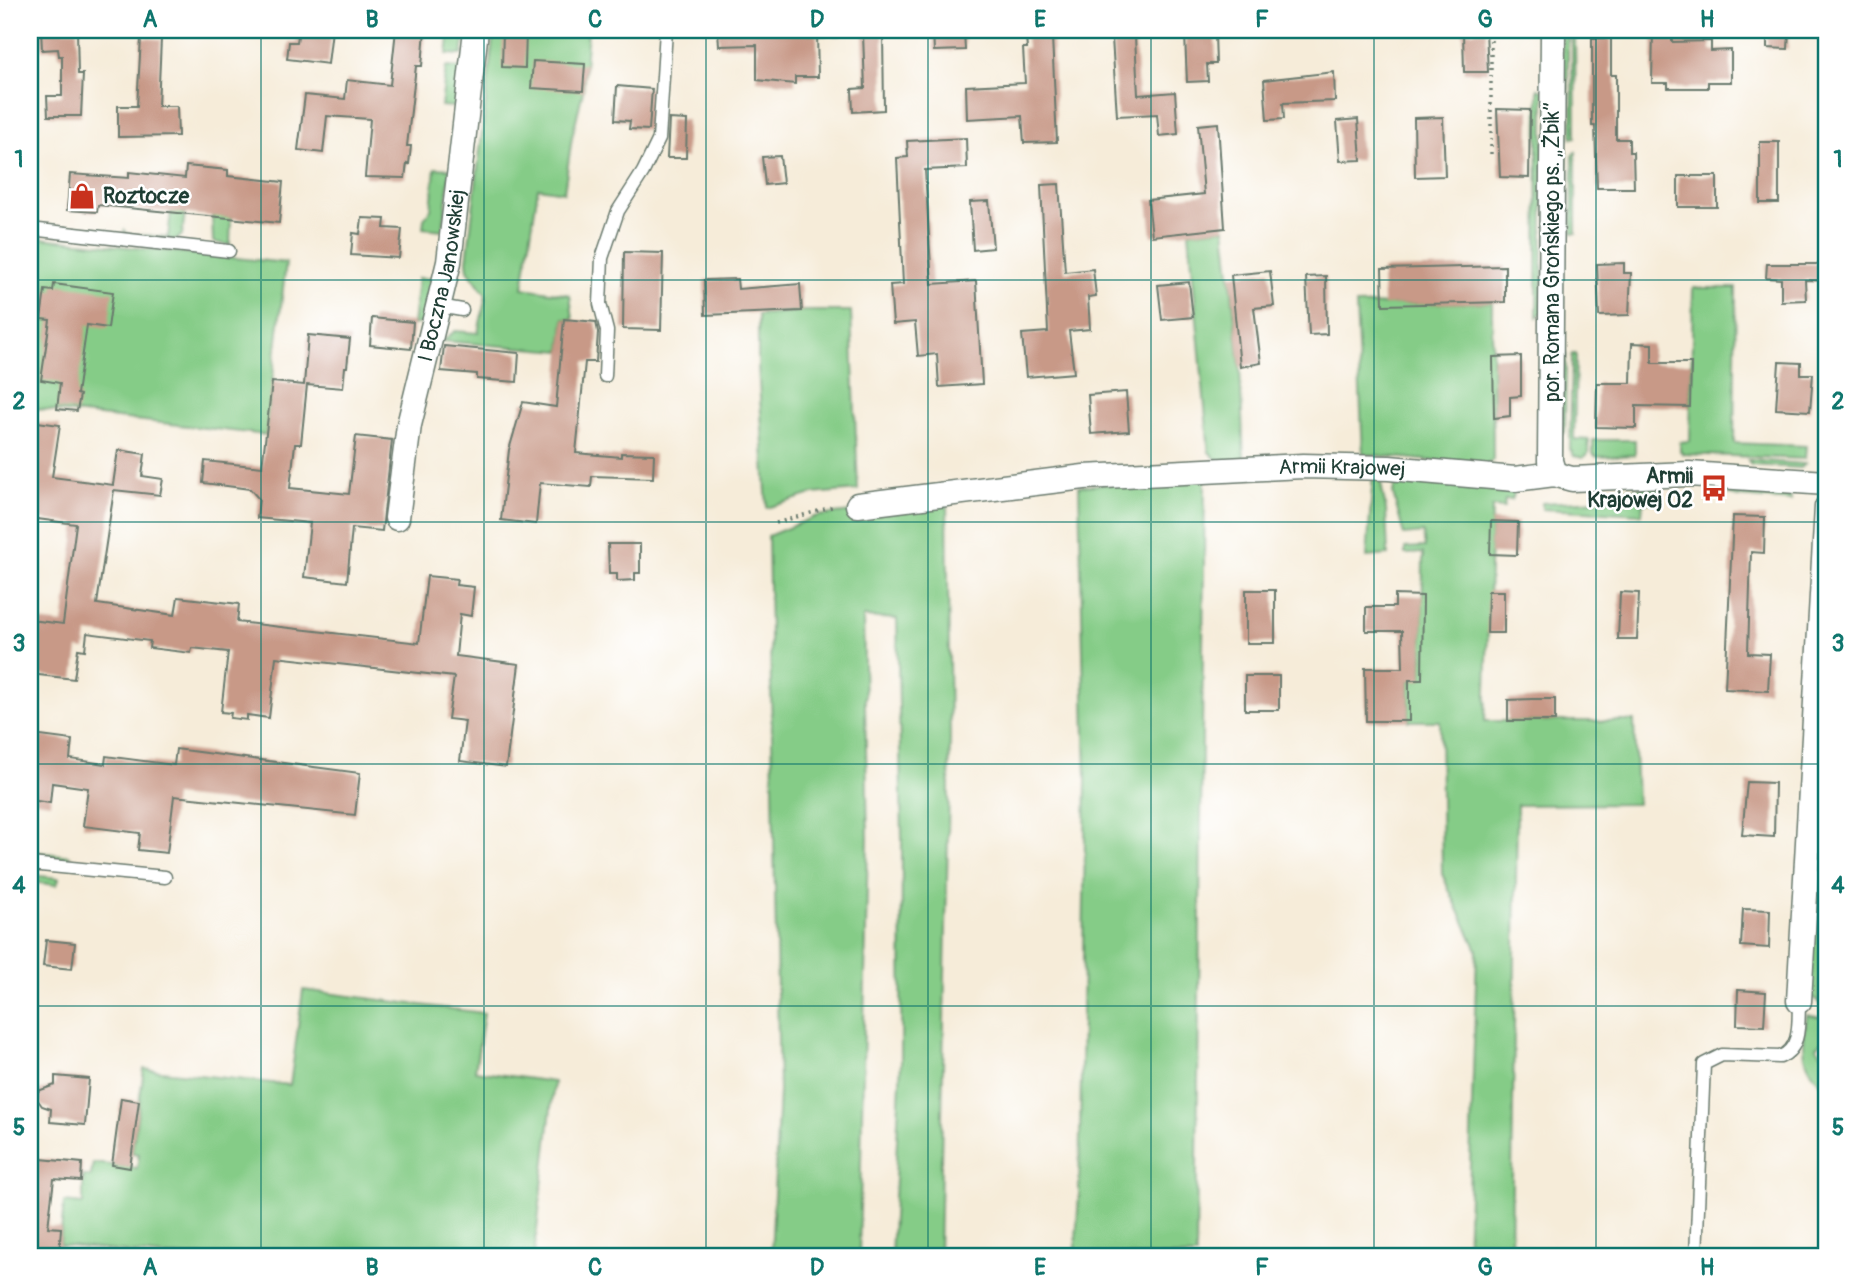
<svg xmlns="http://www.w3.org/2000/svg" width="1857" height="1286" font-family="Pangolin,sans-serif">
<rect width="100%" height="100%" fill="#fff"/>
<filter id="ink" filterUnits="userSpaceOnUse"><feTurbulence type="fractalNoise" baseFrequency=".0143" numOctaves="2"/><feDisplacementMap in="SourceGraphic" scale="14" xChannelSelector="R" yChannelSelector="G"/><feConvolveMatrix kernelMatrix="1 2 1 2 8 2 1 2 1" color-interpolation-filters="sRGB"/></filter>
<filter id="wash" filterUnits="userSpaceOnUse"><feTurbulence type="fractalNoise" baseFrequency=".00686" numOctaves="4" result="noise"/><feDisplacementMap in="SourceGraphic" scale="28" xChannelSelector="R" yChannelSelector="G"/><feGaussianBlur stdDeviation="1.57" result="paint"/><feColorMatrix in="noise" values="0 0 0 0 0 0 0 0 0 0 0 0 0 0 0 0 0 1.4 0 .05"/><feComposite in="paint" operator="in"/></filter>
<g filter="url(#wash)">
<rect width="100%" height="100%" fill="#f6ecd9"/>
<path fill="#85cc87" stroke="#52845e" stroke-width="2" d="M450 30H466L462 55 447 54Z
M494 30H588L583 91 572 137 564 192 538 188 523 288 570 295 573 319H564L561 351 442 341 455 331 478 333 486 295 468 270 467 261Z
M791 30H839L840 35 791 34Z
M1562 30H1568V138L1562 134Z
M1572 30H1575L1576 137 1572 138Z
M446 67 458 68 461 71 454 107 441 106Z
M1538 88 1544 91 1542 313 1537 317Z
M1567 151V233L1562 230V154Z
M1576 152V233H1572L1573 153Z
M435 168 450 169 443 230 423 228 424 219 431 209Z
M171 211 185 213 182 235 176 240 125 234 124 229 128 234 168 237Z
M212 215 231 217 230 245 213 242Z
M1225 228 1240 367 1244 461 1220 463 1209 452 1189 232Z
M30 237 286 263 266 435 30 408Z
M418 278 436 279 422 323 413 325Z
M1693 288H1736L1734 443 1806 446 1805 459 1683 454 1680 451V442L1690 441Z
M1492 302 1493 460 1485 466 1363 454 1356 305Z
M802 311H851L858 490 812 494 767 508 758 366V315Z
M1572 354H1576L1574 439 1589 440 1588 454 1583 458 1574 456 1570 449Z
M1566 355 1565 432 1562 435 1560 358Z
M1593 440H1635V455L1597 457 1593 454Z
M1748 460 1805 464 1801 468 1751 465Z
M1373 474 1380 478 1386 510 1388 555 1367 557Z
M1205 478 1196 1256H1075L1079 1194 1086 778 1079 486Z
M1395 480 1516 488 1512 500H1505L1504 508 1492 507 1485 721H1634L1637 804 1517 805 1511 1256H1467L1477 950 1442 874 1440 721H1409V680L1422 679 1423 553 1405 554V548L1425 547 1423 533 1404 535 1393 494Z
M1657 486 1660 491 1597 495 1594 492Z
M1717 487 1789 491 1791 501 1738 497 1716 491Z
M1661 497V502L1643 503 1642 514 1542 509V503Z
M947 501 950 738 939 1256H891L901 1062 902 838 897 619 863 617 868 837 859 1256H771L779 1091 768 536 817 516Z
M1827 640V899H1823L1819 1004 1809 994Z
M30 851 70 856 65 861 30 857Z
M30 875 59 878 57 885 30 882Z
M303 990 484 1013 475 1071 554 1082 534 1256H163L60 1245 64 1202 83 1204V1176H91L93 1163 137 1168 139 1154 132 1153 144 1069 290 1085Z
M1807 1015 1827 1019V1038L1816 1046 1827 1061V1089C1800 1065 1802 1049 1807 1015Z"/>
<g id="blocks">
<path fill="#c89987" d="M41 30H77L78 74H83L81 116H48L47 96H62V56H59L58 49 42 50Z
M299 30H332L328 64 287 59 289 42H297Z
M396 30H425L422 66H416L407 146H411L409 164 407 163 405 178 365 177 370 119 327 116 323 153 298 150 305 95 345 99 347 80 390 85Z
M503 30H526L525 68 502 67Z
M718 30H791V34H817L818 77H795V84L757 80V45L719 46Z
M933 30H964L965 50 934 51Z
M1653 30H1672V42L1711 41V51L1731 50V82H1708V88H1668V83H1652Z
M1767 30H1789L1788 49 1767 48Z
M1486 31 1488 72H1464L1463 32Z
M883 33 884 110 853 112 852 89 865 88 863 34Z
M1215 33 1216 64H1207L1208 81 1187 82 1185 35Z
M1052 37 1057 142 1024 143 1022 116 967 119 966 86 1025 83 1023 48H1027L1026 38Z
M1135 37 1138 95 1175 92 1178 134 1159 136 1157 114 1117 116 1112 38Z
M141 38 161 39 158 106H177L178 136 118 137V106H137Z
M1592 38H1611V75H1616V139H1629V152H1633L1634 188H1597L1595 126H1592Z
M533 61 585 64 583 91 531 88Z
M1334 72 1335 101 1283 103 1284 119 1267 120 1264 80Z
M617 86 652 89 649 130 629 129 630 121 615 120Z
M1497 109 1530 110 1529 178 1500 177Z
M1443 117 1445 176 1415 177 1414 118Z
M669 119 687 120 686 158H667Z
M1358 119 1361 160 1340 161 1337 121Z
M1218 123 1225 228 1152 236 1148 200 1204 194 1198 125Z
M966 138 967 168 925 170 932 284 976 281 982 384 939 387 937 354 918 356 915 322 893 324 890 285 903 284 897 158 908 157 907 141Z
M1760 142H1779V203H1760Z
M780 156 783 183 765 185 762 157Z
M186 166 228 170V176L283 182 279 223 98 205 97 212 67 210 70 174 129 178V172L185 178Z
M1678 176H1717V207H1678Z
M1059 184 1065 272 1093 269 1096 296 1088 297 1090 329 1069 331 1074 373 1026 377 1022 334 1048 332 1041 185Z
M989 201 993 248 973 250 970 202Z
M362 218 385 219 384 228 402 229 399 258 351 255 353 233 360 234Z
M624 252 663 253 661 330 623 329Z
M1624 263V273H1631L1629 315 1599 316 1597 264Z
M1767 264H1827V281L1805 280 1806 300 1781 301V279L1766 278Z
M1505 266V302L1383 305 1382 269Z
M1270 271 1274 306 1254 308 1261 363 1240 367 1231 275Z
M1326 276 1327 334 1309 335 1306 277Z
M737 279 738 289 800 284 802 311 705 315 704 280Z
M1189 282 1193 317 1162 320 1158 285Z
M54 284 113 292 108 328 87 325 77 394 80 395 77 411 57 409 60 383 41 380 50 320 41 319 45 290 53 291Z
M372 318 413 322 411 349 370 345Z
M564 319 596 322 598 332 596 362H585L576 453 621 457V453L654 454 653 478 592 476 591 487 540 483 536 524 501 520 509 450 523 402 556 407Z
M308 335 350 339 347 367H345L343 388 307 385 301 444H295L290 488 349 494 356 436 392 440 382 531 352 528 347 582 304 577 310 523 257 518 259 499 250 489 203 483 205 461 262 467 272 382 304 385Z
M1632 343 1652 344V363H1691L1690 407 1636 406V428L1596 427 1597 383H1631Z
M444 346 519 353 517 382 477 379V374L441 371Z
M1521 356V396L1510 397V416L1494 418 1493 357Z
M1779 362 1801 363V374H1813L1810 411 1776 409Z
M1126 392 1129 431 1091 434 1088 395Z
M30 421 60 425 52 477 113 485 118 450 145 454 142 476 163 479 160 495 114 490 97 604 175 615 178 597 239 604 237 622 419 643 427 576 457 579 456 585 474 587 471 616 460 614 456 656 519 664 506 767 460 761 465 721 448 719 454 677 276 657 269 718 247 715V720L230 718 231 713 221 712 228 652 192 648 191 653 149 648 150 641 87 633 85 650 78 649 74 679 30 674V620L63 624 76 524 30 518Z
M1733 516 1765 517 1764 553 1751 552 1748 653 1770 654 1768 691 1725 689Z
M1491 521 1518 522 1517 555 1490 554Z
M608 544H640V573H635V580L617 581V574H609Z
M1246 590H1275V643H1246Z
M1488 591H1504V633H1487Z
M1620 592 1639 593 1637 639H1618Z
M1395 595 1423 596 1422 680H1409V721H1366L1365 668H1403L1402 631H1366V607H1395Z
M1245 676H1279V710H1245Z
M1532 699H1555V721H1508V700Z
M33 735 72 740 70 759 105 764 106 756 174 765 176 749 360 773 355 815 174 796 167 853 138 850 140 833 83 826 88 788 52 783 50 803 30 800Z
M1747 782 1775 783 1774 837 1742 835Z
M1743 909 1770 910 1769 948 1741 946Z
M46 940 75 943 72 969 43 966Z
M1738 990 1766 992 1764 1026 1737 1025Z
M55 1076 89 1079 85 1125 50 1122 51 1109 42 1106 37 1099 38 1091 55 1085Z
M121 1098 139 1101 130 1168 112 1165Z
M30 1158 82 1163 81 1181 54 1179 48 1227 61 1228 59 1256H30Z"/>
</g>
</g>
<g filter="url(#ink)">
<use href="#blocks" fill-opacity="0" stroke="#6a7a6e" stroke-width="2"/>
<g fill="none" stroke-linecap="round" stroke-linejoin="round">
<g stroke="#6a7a6e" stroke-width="15">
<path id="lane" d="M30 229 229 251
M439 306 462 310
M605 376 607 331 600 304 602 258 618 211 643 172 659 139 666 30
M30 864 165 877
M1696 1256 1704 1064 1722 1055 1780 1057C1802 1048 1798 1022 1799 1001"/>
</g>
<g stroke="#6a7a6e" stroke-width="27">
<g id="street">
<path d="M1553 30 1550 461 1554 474"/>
<path id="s1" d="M858 505 1084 477 1303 466 1389 468 1515 479 1554 474 1572 479 1689 474 1827 483"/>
<path id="s2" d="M397 518 409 425 449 262 476 30"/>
<path d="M1799 1001 1827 507"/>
</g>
</g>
<path stroke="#6a7a6e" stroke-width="3.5" stroke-dasharray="2 5" stroke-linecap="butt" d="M1491 154V30
M776 523 835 506"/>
<use href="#lane" stroke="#fff" stroke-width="12"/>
<use href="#street" stroke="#fff" stroke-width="24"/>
</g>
</g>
<path fill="none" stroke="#0f766e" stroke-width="2" stroke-opacity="0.55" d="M261 30V1256M484 30V1256M706 30V1256M928 30V1256M1151 30V1256M1374 30V1256M1596 30V1256M30 280H1827M30 522H1827M30 764H1827M30 1006H1827"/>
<defs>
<g id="shop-bare" transform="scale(2.1)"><path d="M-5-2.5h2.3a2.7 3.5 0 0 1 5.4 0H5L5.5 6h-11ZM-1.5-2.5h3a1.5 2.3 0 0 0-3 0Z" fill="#c8321e" stroke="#fff" stroke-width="2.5" paint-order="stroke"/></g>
<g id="bus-bare" transform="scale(2.1)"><path d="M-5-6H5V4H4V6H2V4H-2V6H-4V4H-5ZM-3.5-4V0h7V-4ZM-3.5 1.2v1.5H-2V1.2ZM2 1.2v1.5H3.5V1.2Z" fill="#c8321e" stroke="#fff" stroke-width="2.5" paint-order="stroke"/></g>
</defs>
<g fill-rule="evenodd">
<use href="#shop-bare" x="82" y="196"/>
<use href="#bus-bare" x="1714" y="488"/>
</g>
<g text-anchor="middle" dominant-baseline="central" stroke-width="5" stroke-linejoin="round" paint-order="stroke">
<g font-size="21" font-weight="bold" fill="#1f3d34" stroke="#fff" text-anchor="start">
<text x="103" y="196">Roztocze</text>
<text x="1693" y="476" text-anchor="end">Armii<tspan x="1693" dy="24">Krajowej 02</tspan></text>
</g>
<g font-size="21" fill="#1f3d34" stroke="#fff">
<text transform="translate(1552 252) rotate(-90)">por. Romana Grońskiego ps. „Żbik”</text>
<text stroke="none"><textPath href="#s2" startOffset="247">I Boczna Janowskiej</textPath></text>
<text stroke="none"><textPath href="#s1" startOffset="486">Armii Krajowej</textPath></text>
</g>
</g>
<rect width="1857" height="1286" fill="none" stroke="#fff" stroke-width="77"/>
<rect x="38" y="38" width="1780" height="1210" fill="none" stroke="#0f766e" stroke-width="2.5"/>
<g font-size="23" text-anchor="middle" font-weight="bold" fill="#0f766e">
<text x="150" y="27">A</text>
<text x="372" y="27">B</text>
<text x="595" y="27">C</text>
<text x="817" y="27">D</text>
<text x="1040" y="27">E</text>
<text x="1262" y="27">F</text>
<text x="1485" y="27">G</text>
<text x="1707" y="27">H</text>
<text x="19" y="167">1</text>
<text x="1838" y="167">1</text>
<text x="19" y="409">2</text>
<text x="1838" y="409">2</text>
<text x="19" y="651">3</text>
<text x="1838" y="651">3</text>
<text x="19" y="893">4</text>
<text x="1838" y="893">4</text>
<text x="19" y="1135">5</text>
<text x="1838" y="1135">5</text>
<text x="150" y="1275">A</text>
<text x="372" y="1275">B</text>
<text x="595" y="1275">C</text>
<text x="817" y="1275">D</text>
<text x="1040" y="1275">E</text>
<text x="1262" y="1275">F</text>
<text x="1485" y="1275">G</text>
<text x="1707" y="1275">H</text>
</g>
</svg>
